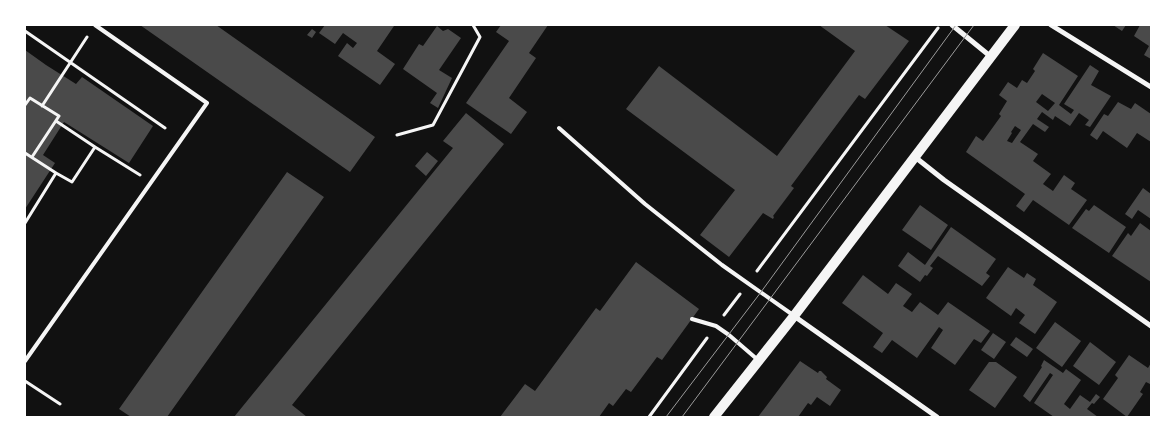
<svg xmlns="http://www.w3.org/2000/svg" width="1176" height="442" font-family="Rubik,sans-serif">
<rect width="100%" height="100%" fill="#111"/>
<path fill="#4a4a4a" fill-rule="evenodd" d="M140 25H216L375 137 350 172Z
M325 25 394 26 377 51 395 64 380 85 338 56 347 43 353 48 357 43 343 33 335 44 319 33Z
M501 25H548L529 53 536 58 509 98 527 112 511 134 466 103 509 41 496 32Z
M819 25H885L909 41 865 99 859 95 850 107 791 186 794 188 773 216 774 217 773 219 763 213 729 257 700 235 735 190 626 109 659 66 777 156 855 51Z
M1113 25H1126L1122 31Z
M1140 25H1151V59L1144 55 1149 46 1134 36Z
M437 26 443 31 448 29 461 38 439 70 452 78 438 108 430 103 437 93 403 69 419 44 423 46Z
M312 29 316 32 312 38 307 35Z
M25 50 46 65 76 84 82 77 153 126 129 163 64 122 43 155 55 163 25 209Z
M1043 53 1078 76 1059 105 1071 114 1074 110 1064 104 1090 65 1099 71 1091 85 1111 96 1090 127 1085 125 1089 120 1079 113 1070 126 1055 116 1053 120 1042 112 1037 119 1049 127 1045 132 1033 124 1020 142 1038 154 1033 161 1051 174 1043 184 1053 191 1064 175 1075 183 1071 189 1087 200 1069 225 1033 200 1024 212 1016 206 1025 194 966 152 976 136 983 141 1001 116 999 114 1007 101 999 95 1008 82 1017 88 1022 80 1027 83 1035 71 1033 69ZM1042 94 1055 103 1048 111 1036 102ZM1015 126 1021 130 1012 143 1007 141 1012 133 1011 132Z
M1118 102 1131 109 1135 103 1151 114V142L1137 133 1127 148 1103 131 1097 140 1090 135 1104 114 1108 116Z
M466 113 504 144 292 405 307 417H234L453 148 443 141Z
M427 152 438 161 426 176 415 166Z
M287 172 324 197 167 417H131L119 409Z
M1143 188 1151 194V219L1138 210 1132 219 1125 214Z
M920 205 948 225 931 250 902 230Z
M1094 205 1126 227 1109 253 1072 228 1086 209 1089 211Z
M1140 223 1151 231V282L1112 256 1128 233 1131 236Z
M951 227 996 259 986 273 990 276 982 286 938 256 930 266 933 268 927 276 925 275 920 282 898 266 908 252 925 265Z
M636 262 699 309 662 360 657 357 631 392 626 389 613 406 609 403 599 417H500L525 384 535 391 596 308 600 311Z
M1008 267 1024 278 1027 273 1036 279 1033 285 1057 302 1035 334 1019 323 1025 315 1016 308 1011 316 986 298Z
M863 275 888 294 896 283 912 294 903 306 912 312 920 302 938 315 948 302 990 331 981 343 974 339 955 365 931 348 943 330 939 327 917 358 892 340 882 353 873 347 883 333 842 303Z
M1055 322 1081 341 1062 367 1036 348Z
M993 333 1006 342 994 359 981 350Z
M1016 337 1033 349 1027 357 1010 345Z
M1090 342 1116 362 1099 385 1073 366Z
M1129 355 1148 368 1151 363V383L1150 384 1146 382 1140 392 1143 394 1127 417 1103 399 1118 378 1115 375Z
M1044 360 1063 373 1066 369 1081 380 1064 404 1070 409 1080 395 1090 402 1096 394 1100 397 1094 404 1092 403 1087 409 1098 417H1054L1034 403 1053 375 1050 373 1030 402 1023 396 1042 367 1041 366Z
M800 361 818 373 819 371H821L827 377 826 379 841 390 830 406 817 397 811 405 808 403 798 417H758Z
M989 362H996L1017 377 995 408 969 390Z"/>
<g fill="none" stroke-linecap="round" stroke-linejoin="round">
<path stroke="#f5f5f5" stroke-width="3" d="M25 31 165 128
M25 105 30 98 59 116 32 157
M42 106 87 37
M56 121 95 147
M397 135 433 125 480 37 473 25
M25 153 56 173
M25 223 56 173 72 182 95 147 140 175
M757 271 938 28
M724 315 740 294
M25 381 60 404
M649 417 707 338"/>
<path stroke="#f5f5f5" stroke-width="4" d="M559 128 645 204 722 265 793 315
M692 319 716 326 729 335 758 360
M25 361 207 103 95 25"/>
<path stroke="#f5f5f5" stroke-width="5" d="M952 25 990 56
M1051 25 1151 87
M915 157 944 180 1151 326
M794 316 937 417"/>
<path stroke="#f5f5f5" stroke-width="10" d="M714 417 794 316 1015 25"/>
<path stroke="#9a9a9a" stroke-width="1" d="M666 417 761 292 956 25
M682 417 974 25"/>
</g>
<rect width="1176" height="442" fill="none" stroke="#ffffff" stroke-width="52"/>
</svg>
